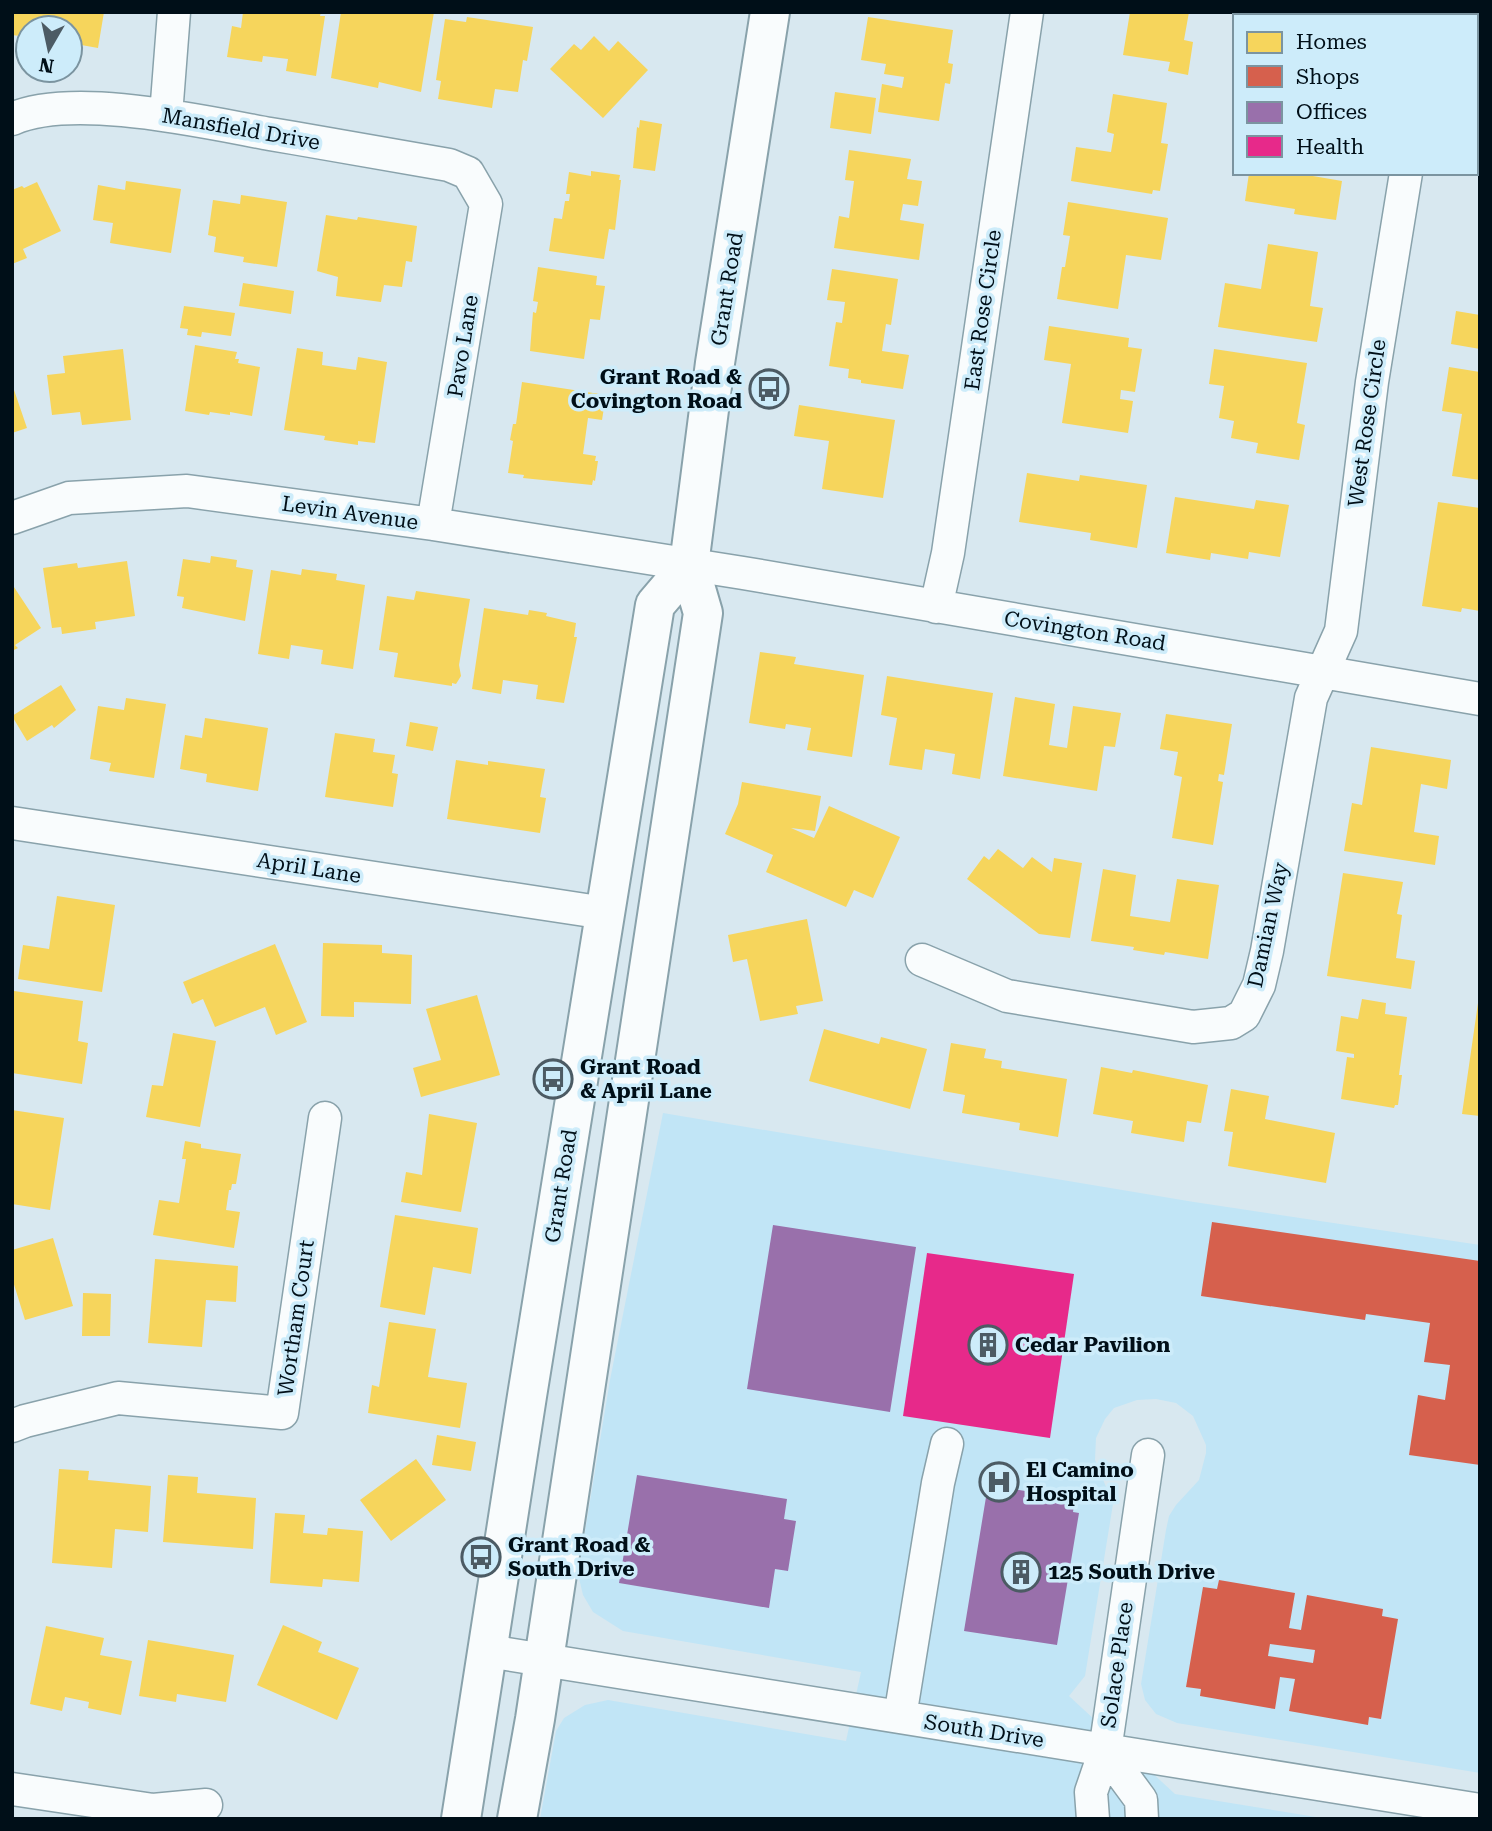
<svg xmlns="http://www.w3.org/2000/svg" width="1492" height="1831" font-family="'Roboto Serif',serif">
<rect width="100%" height="100%" fill="#d8e8f0"/>
<path fill="#c1e5f6" d="M663 1113 1194 1202 1480 1245V1773L1177 1723 1156 1714 1145 1700 1141 1684 1166 1530 1169 1516 1176 1505 1199 1480 1206 1453V1445L1193 1416 1176 1403 1156 1399 1137 1400 1114 1408 1105 1419 1096 1438 1095 1460 1113 1504 1085 1676 1069 1696 1175 1794 1328 1819H540L556 1731 564 1718 585 1705 608 1700 846 1741 861 1672 623 1631 593 1612 583 1595 578 1574 610 1380Z"/>
<path fill="#f6d55c" d="M12 12H104L98 48 70 43V28H28V37L12 35Z
M243 12H321L320 16H325L316 76 286 71 288 59 263 56 262 62 227 57 232 26 241 28Z
M341 12H434L421 92 379 82 378 88 331 78Z
M1130 12H1189L1184 40 1193 42 1188 75 1168 71 1170 62 1123 55Z
M1276 12H1370L1369 16H1276Z
M467 17 533 27 527 61 523 60 518 92 495 89 492 108 438 99 441 81 436 80 445 19 466 22Z
M868 17 953 30 948 63 953 64 950 84 945 83 939 121 878 112 882 84 902 88 904 77 884 74 886 64 861 60Z
M594 36 609 51 618 41 648 70 603 118 550 69 574 44 581 50Z
M835 92 876 98 871 134 830 128Z
M1113 94 1167 103 1161 143 1168 144 1160 191 1153 190 1152 194 1071 181 1076 147 1111 152 1114 134 1107 132Z
M640 120 662 124 655 171 633 168 637 127 639 128Z
M849 150 911 159 907 179 922 181 918 206 903 204 900 220 924 224 919 260 834 248 839 216 849 218 854 181 845 180Z
M591 171 620 175 619 180H621L615 230 609 229 604 259 549 251 554 218 562 219 565 201H569L570 194H566L569 172 591 176Z
M1249 173H1307V175L1342 181 1336 220 1294 214 1295 209 1245 201Z
M126 181 181 189 171 253 110 243 113 223 93 220 98 185 125 190Z
M37 182 61 231 23 249 27 258 12 264V190L22 186 24 188Z
M241 195 287 202 277 267 243 262 244 257 214 252 216 237 208 235 213 200 240 204Z
M1068 202 1168 218 1161 260 1126 255 1118 309 1057 299 1062 267H1065L1070 236 1063 235Z
M326 215 357 220 358 217 417 226 412 262 406 261 402 287 384 285 381 302 336 296 338 277 317 271Z
M1268 244 1318 252 1310 306 1323 308 1317 342 1218 327 1225 283 1261 289Z
M538 267 597 276 596 285 605 286 600 320 590 319 584 359 530 351 533 312 536 313 538 302 533 301Z
M832 269 898 279 891 325 886 324 882 351 909 355 903 389 861 383V380L848 378 849 369 829 366 836 322 842 323 845 302 827 300Z
M243 283 294 291 291 314 239 306Z
M184 306 235 313 231 336 202 332 201 337 187 335 188 329 180 328Z
M1456 311 1480 315V349L1451 344Z
M1049 326 1129 338 1128 347 1142 349 1135 392 1121 390 1120 399 1133 401 1128 433 1062 423 1071 364 1044 360Z
M195 345 237 352 235 359H239L238 363 260 367 252 416 230 412V415L210 412 209 415 185 411Z
M297 348 323 352 322 365 356 370 358 357 387 362 375 443 358 441V445L324 440 325 436 284 430Z
M123 349 131 420 82 425 80 412 52 415 47 375 65 373 63 356Z
M1214 349 1307 363 1297 423 1305 425 1299 460 1256 453 1258 443 1231 438 1234 421 1219 418 1224 386 1209 384Z
M1449 367 1480 372V480L1452 476 1462 414 1442 411Z
M522 382 606 395 602 420 588 418 583 454 596 456 595 461H598L595 481 593 480 592 485 523 478 524 475 508 473 513 441 510 440 513 424H516Z
M12 384 27 428 12 433Z
M799 405 895 420 883 498 822 489 829 441 794 436Z
M1027 473 1079 481 1080 475 1147 485 1137 548 1090 540 1091 533 1019 522Z
M1175 497 1254 509 1256 500 1289 505 1280 557 1249 552 1248 559 1211 553 1210 560 1166 553Z
M1438 502 1480 508V611L1462 608 1461 612 1422 606Z
M211 556 237 560 236 567 253 570 245 621 182 608 184 597 177 596 183 559 210 563Z
M127 561 135 616 95 622 96 629 62 634 61 627 52 628 43 568 77 563 78 568Z
M302 569 337 574 336 580 365 585 353 669 321 664 323 650 291 645 289 659 258 654 271 570 301 575Z
M12 584 41 628 15 645 18 648 12 651Z
M416 591 470 599 459 665 461 676 456 684 452 683V686L394 677 398 653 379 650 387 596 414 600Z
M484 608 528 615 529 610 547 613 546 616 576 623 574 637H577L564 703 536 699 538 685 503 680 501 694 472 689Z
M760 652 796 657 794 664 864 675 852 757 807 750 811 728 786 724 785 729 749 723Z
M887 676 993 693 980 779 952 774 955 754 925 749 922 770 889 765 897 718 881 715Z
M61 685 76 710 54 728 52 725 27 741 12 716Z
M1015 697 1055 704 1049 745 1067 748 1073 706 1121 713 1115 747 1104 746 1097 791 1003 776Z
M126 698 166 704 154 778 109 771 111 763 90 759 98 706 124 710Z
M1166 714 1232 724 1224 775 1219 774 1218 781 1223 782 1213 845 1172 838 1182 777 1174 775 1178 752 1160 749Z
M205 718 268 728 258 791 206 782 207 774 180 769 185 735 202 738Z
M410 722 438 727 433 751 406 746Z
M335 733 375 739 373 752 395 755 392 773 398 774 393 807 325 797Z
M1371 747 1451 760 1447 789 1421 784 1414 832 1439 836 1435 865 1344 851 1352 803 1362 805Z
M456 760 488 765V761L545 769 540 797 546 798 540 833 447 819Z
M742 782 821 796 815 831 791 828 814 838 829 806 900 837 873 898 854 890 846 907 766 872 773 855 725 834 738 804Z
M998 849 1023 868 1032 857 1052 872 1054 858 1082 863 1070 938 1039 934 967 879 984 856 989 860Z
M1103 869 1136 875 1130 916 1170 922 1177 879 1219 885 1208 959 1165 952 1164 955 1133 950 1134 947 1091 941Z
M1343 873 1403 882 1397 914 1402 915 1396 958 1415 961 1411 989 1327 976Z
M57 896 115 905 102 992 18 979 23 945 49 949Z
M807 919 823 1001 796 1006 798 1014 760 1021 747 959 733 962 728 935Z
M323 943 382 945V953L412 955 411 1004 354 1002V1017L321 1016Z
M275 944 307 1022 276 1035 265 1007 215 1027 203 999 192 1004 183 982Z
M14 991 83 1001 78 1041 88 1043 82 1084 12 1073V1006Z
M477 995 500 1075 421 1097 413 1068 441 1060 426 1009Z
M1362 999 1386 1003 1385 1014 1407 1017 1399 1075H1402L1398 1105H1395L1394 1108 1341 1099 1347 1057 1354 1058V1054L1336 1051 1341 1016 1358 1019Z
M1478 1003H1480V1116L1462 1114Z
M824 1029 879 1044 881 1037 927 1049 910 1109 809 1081Z
M173 1033 216 1041 200 1127 146 1117 152 1085 163 1086Z
M951 1043 986 1049 984 1058 1002 1061 1001 1068 1067 1079 1058 1137 1019 1130 1020 1123 962 1113 965 1095 943 1091Z
M1101 1067 1132 1073 1133 1070 1208 1085 1201 1123 1187 1121 1184 1142 1131 1133 1133 1121 1093 1114Z
M1231 1089 1269 1096 1265 1119 1335 1133 1326 1183 1228 1166 1233 1132 1224 1131Z
M12 1110 64 1118 50 1210 12 1204Z
M429 1114 477 1123 461 1212 401 1202 406 1172 422 1175Z
M185 1141 201 1144V1148L241 1154 236 1184H232L231 1190H229L226 1210 240 1212 234 1248 153 1235 159 1200 179 1203 186 1159H182Z
M395 1215 478 1228 471 1274 433 1267 425 1315 380 1307Z
M53 1238 73 1306 25 1320 12 1278V1250Z
M155 1259 238 1266 236 1302 206 1300 202 1347 148 1343Z
M83 1293 111 1294 110 1336H82Z
M389 1322 436 1329 428 1377 467 1383 460 1428 368 1413 372 1385 379 1387Z
M437 1435 476 1442 471 1471 432 1465Z
M416 1459 446 1500 391 1541 360 1500Z
M59 1469 89 1471 88 1480 151 1486 148 1532 115 1529 112 1568 52 1563Z
M168 1475 198 1477 197 1493 256 1498 253 1549 163 1542Z
M275 1513 305 1515 303 1533 327 1535 328 1528 363 1531 359 1582 323 1579 322 1587 270 1583Z
M283 1625 322 1642 318 1652 359 1668 337 1720 257 1685Z
M46 1626 104 1638 100 1655 132 1661 121 1715 88 1708 89 1702 65 1697 62 1711 30 1704Z
M148 1640 234 1655 226 1702 177 1694 176 1702 139 1696Z"/>
<path fill="#d6604d" fill-rule="evenodd" d="M1212 1222 1480 1261V1465L1409 1455 1418 1395 1445 1400 1450 1365 1424 1362 1430 1323 1366 1314 1365 1320 1201 1296Z
M1219 1580 1295 1593 1289 1628 1301 1630 1307 1595 1383 1609 1382 1616 1398 1619 1381 1719 1369 1717 1368 1725 1289 1711 1295 1679 1280 1677 1275 1709 1200 1696 1201 1689 1186 1687 1203 1587 1217 1589ZM1270 1644 1315 1650 1313 1663 1268 1656Z"/>
<path fill="#9970ab" d="M773 1225 916 1247 890 1412 747 1389Z
M637 1475 787 1499 784 1519 796 1521 788 1571 775 1569 769 1608 619 1583Z
M988 1485 1075 1499 1073 1512 1079 1513 1057 1645 964 1631Z"/>
<path fill="#e7298a" d="M927 1253 1074 1274 1050 1438 903 1416Z"/>
<g fill="none" stroke-linecap="round" stroke-linejoin="round">
<g stroke="#89a2ab" stroke-width="35">
<path id="minor" d="M1431 16 1432 12
M166 115 174 12
M12 119C73 92 204 122 270 134 330 144 390 155 449 165L468 173 486 204 433 524
M12 518 69 498 187 491 433 524 743 573 1480 699
M936 607 948 553 1027 12
M12 823 605 913
M922 960 1007 996 1193 1027 1231 1023 1244 1015 1259 985 1267 951 1311 698 1341 631 1372 382 1406 173
M12 1426 25 1421 118 1398 282 1413 325 1118
M488 1651 1480 1810
M900 1717 938 1483 947 1444
M1105 1751 1141 1800 1142 1819
M12 1789 153 1810 206 1805
M1093 1819 1091 1792 1105 1751 1148 1455"/>
</g>
<g stroke="#89a2ab" stroke-width="42">
<path id="major" d="M461 1819 527 1396 655 605 689 565
M517 1819 535 1719 703 613 689 565 715 363 770 12"/>
</g>
<use href="#minor" stroke="#f9fcfd" stroke-width="32"/>
<use href="#major" stroke="#f9fcfd" stroke-width="38"/>
</g>
<defs>
<g id="bus-ring" transform="scale(2.0125)"><circle r="9.5" fill="#cdecfa" stroke="#4c5b64" stroke-width="1.5"/><path d="M-5-6H5V4H4V6H2V4H-2V6H-4V4H-5ZM-3.5-4V0h7V-4ZM-3.5 1.2v1.5H-2V1.2ZM2 1.2v1.5H3.5V1.2Z" fill="#4c5b64"/></g>
<g id="building-ring" transform="scale(2.0125)"><circle r="9.5" fill="#cdecfa" stroke="#4c5b64" stroke-width="1.5"/><path d="M-4-6H4V6H1V3H-1V6H-4ZM-2.5-4.3h1.7v1.8h-1.7ZM.8-4.3h1.7v1.8H.8ZM-2.5-1h1.7V.8h-1.7ZM.8-1h1.7V.8H.8Z" fill="#4c5b64"/></g>
<g id="hospital-ring" transform="scale(2.0125)"><circle r="9.5" fill="#cdecfa" stroke="#4c5b64" stroke-width="1.5"/><path d="M-5-5h3v3.5h4V-5h3V5h-3V1.5h-4V5h-3Z" fill="#4c5b64"/></g>
</defs>
<g fill-rule="evenodd">
<use href="#bus-ring" x="769" y="389"/>
<use href="#bus-ring" x="553" y="1079"/>
<use href="#building-ring" x="988" y="1345"/>
<use href="#hospital-ring" x="999" y="1482"/>
<use href="#bus-ring" x="481" y="1557"/>
<use href="#building-ring" x="1021" y="1572"/>
</g>
<g text-anchor="middle" dominant-baseline="central" stroke-width="7" stroke-linejoin="round" paint-order="stroke">
<g font-size="21" fill="#000f18" stroke="#cdecfa">
<text transform="translate(241 129) rotate(10)">Mansfield Drive</text>
<text transform="translate(727 289) rotate(-81)">Grant Road</text>
<text transform="translate(983 310) rotate(-82)">East Rose Circle</text>
<text transform="translate(463 346) rotate(-81)">Pavo Lane</text>
<text transform="translate(1367 423) rotate(-82)">West Rose Circle</text>
<text transform="translate(350 513) rotate(8)">Levin Avenue</text>
<text transform="translate(1085 631) rotate(9)">Covington Road</text>
<text transform="translate(309 868) rotate(9)">April Lane</text>
<text transform="translate(1268 925) rotate(-78)">Damian Way</text>
<text transform="translate(561 1186) rotate(-81)">Grant Road</text>
<text transform="translate(296 1318) rotate(-82)">Wortham Court</text>
<text transform="translate(1117 1665) rotate(-82)">Solace Place</text>
<text transform="translate(984 1731) rotate(9)">South Drive</text>
</g>
<g font-size="21" font-weight="bold" fill="#000f18" stroke="#cdecfa" text-anchor="start">
<text x="742" y="377" text-anchor="end">Grant Road &amp;<tspan x="742" dy="24">Covington Road</tspan></text>
<text x="580" y="1067">Grant Road<tspan x="580" dy="24">&amp; April Lane</tspan></text>
<text x="1015" y="1345">Cedar Pavilion</text>
<text x="1026" y="1470">El Camino<tspan x="1026" dy="24">Hospital</tspan></text>
<text x="508" y="1545">Grant Road &amp;<tspan x="508" dy="24">South Drive</tspan></text>
<text x="1048" y="1572">125 South Drive</text>
</g>
</g>
<rect width="1492" height="1831" fill="none" stroke="#000f18" stroke-width="28"/>
<rect x="1233" y="14" width="245" height="161" fill="#cdecfa" stroke="#7b94a0" stroke-width="2"/>
<rect x="1247" y="32" width="35" height="21" fill="#f6d55c" stroke="#7b94a0" stroke-width="2"/>
<text x="1296" y="49" font-size="21" fill="#000f18">Homes</text>
<rect x="1247" y="66" width="35" height="21" fill="#d6604d" stroke="#7b94a0" stroke-width="2"/>
<text x="1296" y="84" font-size="21" fill="#000f18">Shops</text>
<rect x="1247" y="102" width="35" height="21" fill="#9970ab" stroke="#7b94a0" stroke-width="2"/>
<text x="1296" y="119" font-size="21" fill="#000f18">Offices</text>
<rect x="1247" y="136" width="35" height="21" fill="#e7298a" stroke="#7b94a0" stroke-width="2"/>
<text x="1296" y="154" font-size="21" fill="#000f18">Health</text>
<g transform="translate(49 49) rotate(189)"><circle r="33" fill="#cdecfa" stroke="#7b94a0" stroke-width="2"/>
<path d="M0-5L12 26L0 18L-12 26Z" fill="#4c5b64"/>
<text y="-10" font-size="19" font-weight="bold" text-anchor="middle" fill="#000f18">N</text>
</g>
</svg>
